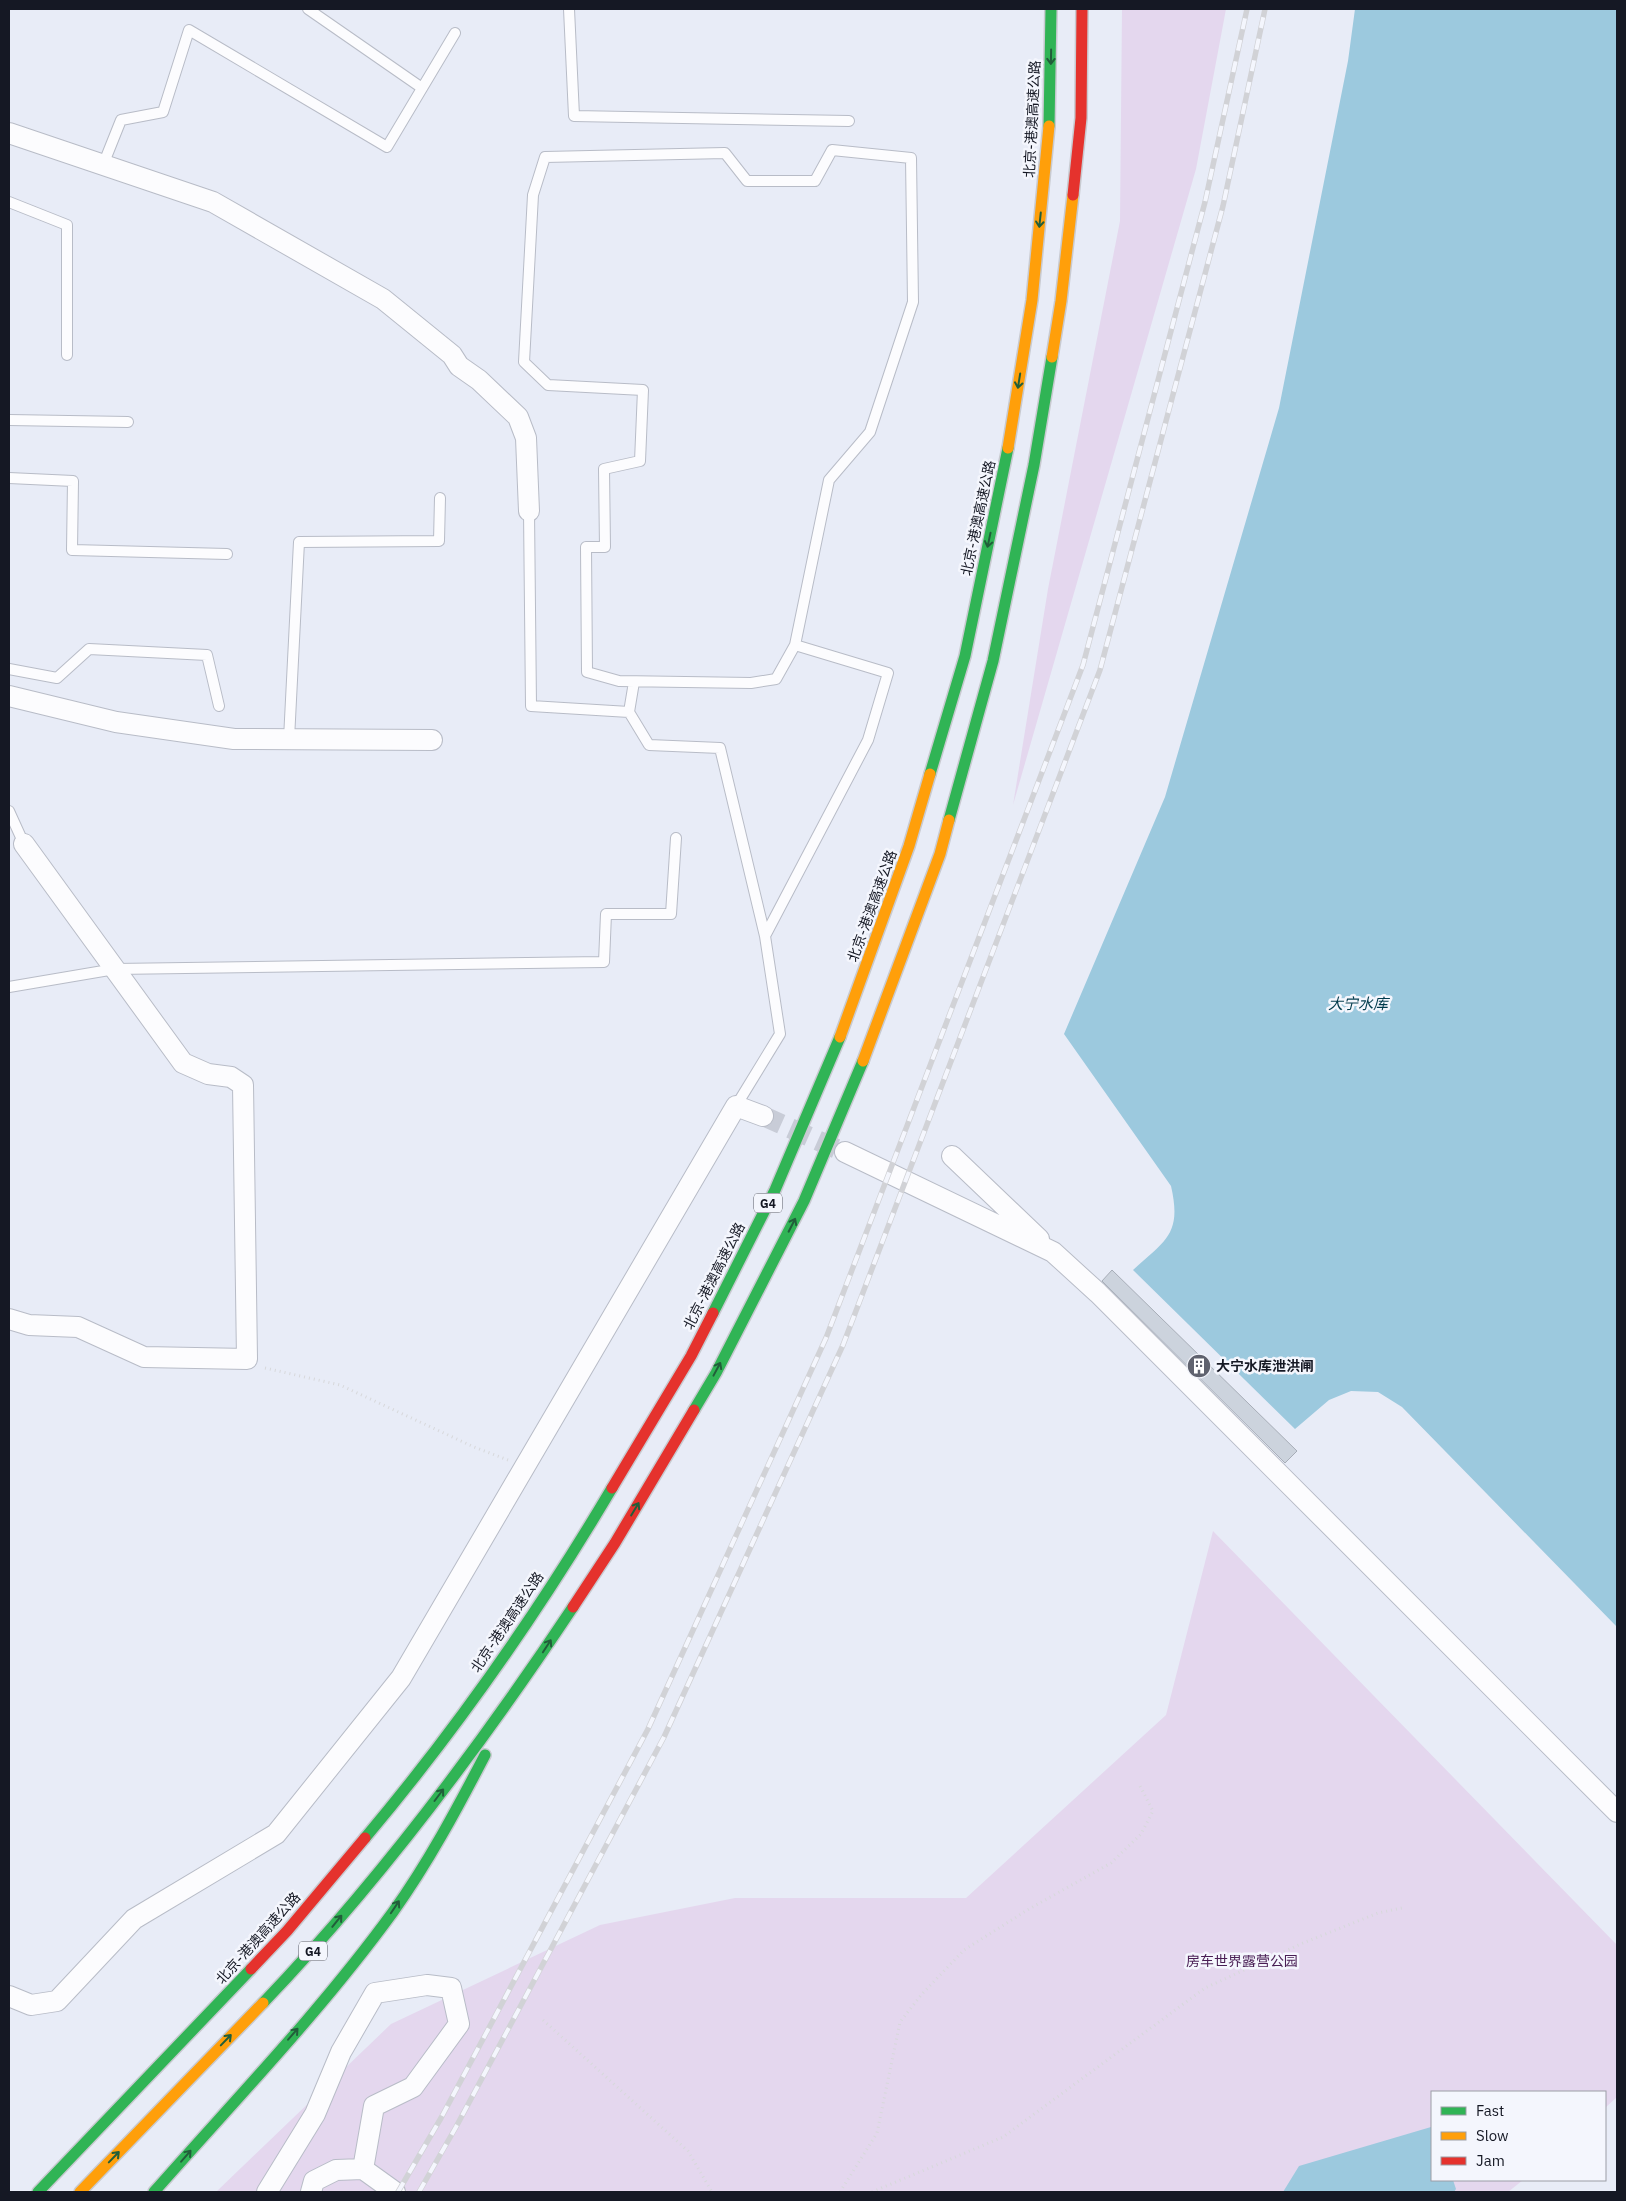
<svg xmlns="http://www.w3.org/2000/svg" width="1626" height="2201" font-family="'IBM Plex Sans','Noto Sans SC',sans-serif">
<rect width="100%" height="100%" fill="#e8ecf7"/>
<path fill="#e4d7ee" d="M1122 9H1226L1196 169 1013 805 1048 589 1120 221Z
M1213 1531 1617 1945V2097L1605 2108V2092H1432V2180H1523L1508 2192H216L391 2024 600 1925 735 1898H966L1166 1715Z"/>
<path fill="#9cc9de" d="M1355 9H1617V1627L1402 1407 1378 1392 1351 1391 1329 1400 1295 1429 1133 1270C1166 1240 1182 1234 1171 1186L1064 1034 1165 797 1279 408 1348 61Z
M1431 2127 1432 2180H1453L1456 2189 1454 2192H1283L1299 2166Z"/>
<path fill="#ccd3dd" stroke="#a7adb7" d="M1112 1270 1297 1451 1285 1463 1102 1281Z"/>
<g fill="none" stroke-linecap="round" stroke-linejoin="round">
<path stroke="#c8ccd7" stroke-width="20" stroke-dasharray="20 10" stroke-linecap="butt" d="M763 1116 839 1150"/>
<g stroke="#b8bcc7" stroke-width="12">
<path id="lane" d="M308 9 422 88
M569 9 574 116 849 121
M103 165 121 120 163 112 189 30 387 147 455 33
M9 202 67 225V355
M9 420 128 422
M9 478 73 481 72 550 227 554
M529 511 531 706 629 712
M9 669 57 678 89 649 207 655 219 706
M634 682 629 712 649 745 720 748 765 936 780 1034 736 1106
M289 739 299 542 439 541 440 498
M9 811 24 844
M765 936 868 740 888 673 795 645 829 480 870 432 913 302 911 158 832 150 815 181H747L725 153 545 157 533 195 524 362 548 385 643 390 640 461 604 469 605 547H586L587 672 619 681 751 683 776 679 795 645
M9 987 115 969 604 962 606 914H671L676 838"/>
</g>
<g stroke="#b8bcc7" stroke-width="22">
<path id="street" d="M9 133 213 202 383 299 452 355 459 366 479 380 518 417 526 438 529 511
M9 696 116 722 234 739 432 740
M845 1152 1053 1252 1098 1293 1617 1812
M952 1156 1039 1239
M9 1319 29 1325 78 1327 144 1357 247 1359 243 1085 231 1077 208 1074 183 1063 24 844
M9 1996 31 2005 57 2001 134 1919 276 1834 401 1678 736 1106 763 1116
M267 2192 315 2114 341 2052 375 1993 427 1985 451 1988 459 2024 413 2087 374 2106 363 2169
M311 2192 314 2181 336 2170 363 2169 395 2192"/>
</g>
<g stroke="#c8cad0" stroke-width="14">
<path id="fast" d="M1049 126 1051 9
M930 774 965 656 1008 448
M949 820 993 661 1034 465 1052 357
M713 1313 775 1190 840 1037
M694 1410 716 1373 804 1201 863 1061
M365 1838C455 1731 541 1608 612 1488
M263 2003C377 1884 482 1744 573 1607
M38 2192 251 1969
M154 2192C235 2100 321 2011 393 1912 428 1863 457 1809 485 1755"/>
</g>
<g stroke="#c8cad0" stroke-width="14">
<path id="slow" d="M1052 357 1061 301 1073 195
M1008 448 1032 300 1049 126
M840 1037 909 846 930 774
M863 1061 940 854 949 820
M80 2192 263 2003"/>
</g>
<g stroke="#c8cad0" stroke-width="14">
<path id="jam" d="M1073 195 1081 118 1082 9
M612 1488 691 1356 713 1313
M573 1607 615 1543 694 1410
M251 1969 287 1931 365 1838"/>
</g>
<path stroke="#d7d8db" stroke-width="3" stroke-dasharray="1 4" stroke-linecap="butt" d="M265 1368 340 1385 474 1447 508 1460
M543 2020 688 2151 712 2192
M840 2192 877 2133 900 2022 922 1994 964 1950 1029 1909 1111 1863 1141 1834 1153 1811 1139 1784
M872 2192 1003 2137 1205 1988 1303 1943 1378 1913 1402 1908"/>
<use href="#lane" stroke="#fcfcfe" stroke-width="10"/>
<use href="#street" stroke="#fcfcfe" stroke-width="20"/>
<use href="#fast" stroke="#30b455" stroke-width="11"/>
<use href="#slow" stroke="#ff9f0a" stroke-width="11"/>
<use href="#jam" stroke="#e5322d" stroke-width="11"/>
<g stroke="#d1d2d6" stroke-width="5.5">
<path id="rail" d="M398 2192 441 2118 648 1729 826 1338 1083 665 1205 202 1247 9
M419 2192 456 2127 664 1737 843 1345 1100 670 1223 206 1265 9"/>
</g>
<use href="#rail" stroke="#f4f6fd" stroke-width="4" stroke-dasharray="11" stroke-linecap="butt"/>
</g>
<defs><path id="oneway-shaft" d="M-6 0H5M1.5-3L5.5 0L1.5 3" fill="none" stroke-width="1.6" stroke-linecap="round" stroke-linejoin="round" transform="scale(1.25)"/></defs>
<g stroke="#215e3a">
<use href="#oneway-shaft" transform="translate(1051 57) rotate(91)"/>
<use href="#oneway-shaft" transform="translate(1040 220) rotate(96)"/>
<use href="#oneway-shaft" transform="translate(1019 381) rotate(99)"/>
<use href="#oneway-shaft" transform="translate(989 540) rotate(102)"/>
<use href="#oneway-shaft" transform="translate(792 1225) rotate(-63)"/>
<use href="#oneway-shaft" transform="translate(717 1369) rotate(-62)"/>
<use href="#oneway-shaft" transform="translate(635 1509) rotate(-59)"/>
<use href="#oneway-shaft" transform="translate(547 1646) rotate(-57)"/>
<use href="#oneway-shaft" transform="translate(439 1795) rotate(-53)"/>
<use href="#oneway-shaft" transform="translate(395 1907) rotate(-56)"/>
<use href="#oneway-shaft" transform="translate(337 1921) rotate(-51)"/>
<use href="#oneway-shaft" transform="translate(293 2034) rotate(-49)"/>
<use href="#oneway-shaft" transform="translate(226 2040) rotate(-46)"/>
<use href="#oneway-shaft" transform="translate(186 2156) rotate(-49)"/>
<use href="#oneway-shaft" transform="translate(114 2157) rotate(-46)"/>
</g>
<defs>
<g id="building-disc" transform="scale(1.25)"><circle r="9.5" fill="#5f626e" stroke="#f4f6fd"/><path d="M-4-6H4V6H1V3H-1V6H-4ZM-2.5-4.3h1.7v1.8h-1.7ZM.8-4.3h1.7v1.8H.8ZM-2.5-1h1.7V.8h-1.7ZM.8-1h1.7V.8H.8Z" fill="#fff"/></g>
</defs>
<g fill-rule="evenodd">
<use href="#building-disc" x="1199" y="1366"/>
</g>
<g text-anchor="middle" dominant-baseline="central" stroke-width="5" stroke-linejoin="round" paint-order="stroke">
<g fill="#f4f6fd" stroke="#585b65" stroke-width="1">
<rect x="754" y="1193.5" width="28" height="19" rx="4"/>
<rect x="299" y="1941.5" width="28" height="19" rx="4"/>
</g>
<g font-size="12" font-weight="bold" fill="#151824">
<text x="768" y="1203">G4</text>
<text x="313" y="1951">G4</text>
</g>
<g font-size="14" fill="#151824" stroke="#f4f6fd">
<text transform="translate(1032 119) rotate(-87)">北京-港澳高速公路</text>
<text transform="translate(978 518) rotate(-78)">北京-港澳高速公路</text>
<text transform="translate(872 906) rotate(-70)">北京-港澳高速公路</text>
<text transform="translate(714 1276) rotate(-63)">北京-港澳高速公路</text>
<text transform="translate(507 1622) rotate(-56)">北京-港澳高速公路</text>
<text transform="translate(258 1938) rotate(-48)">北京-港澳高速公路</text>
</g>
<g font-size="14" font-weight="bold" fill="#151824" stroke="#f4f6fd" text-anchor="start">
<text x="1216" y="1366">大宁水库泄洪闸</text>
</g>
<g font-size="14" fill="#491e54" stroke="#f4f6fd">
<text x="1242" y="1961">房车世界露营公园</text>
</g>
<g font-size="15" font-style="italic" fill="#003a4c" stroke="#f4f6fd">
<text x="1358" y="1003">大宁水库</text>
</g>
</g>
<rect width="1626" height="2201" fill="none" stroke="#151824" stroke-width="20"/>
<rect x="1431" y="2091" width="175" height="90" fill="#f4f6fd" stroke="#9b9da6"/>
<rect x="1441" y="2107" width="25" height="8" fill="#30b455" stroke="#9b9da6"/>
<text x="1476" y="2116" font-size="15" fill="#151824">Fast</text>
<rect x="1441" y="2132" width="25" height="8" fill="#ff9f0a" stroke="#9b9da6"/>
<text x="1476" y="2141" font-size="15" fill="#151824">Slow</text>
<rect x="1441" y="2157" width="25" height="8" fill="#e5322d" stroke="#9b9da6"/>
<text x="1476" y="2166" font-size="15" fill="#151824">Jam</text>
</svg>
